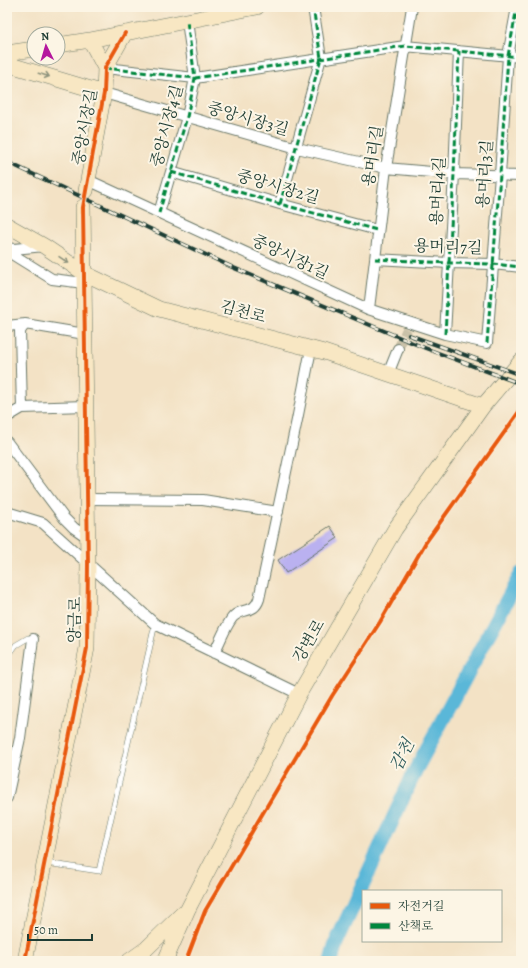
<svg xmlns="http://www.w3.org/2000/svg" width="528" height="968" font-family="Alegreya,'Noto Serif KR',serif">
<rect width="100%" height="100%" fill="#fcf5e5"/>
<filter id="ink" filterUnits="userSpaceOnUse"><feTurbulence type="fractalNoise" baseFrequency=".025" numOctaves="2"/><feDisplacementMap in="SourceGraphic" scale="8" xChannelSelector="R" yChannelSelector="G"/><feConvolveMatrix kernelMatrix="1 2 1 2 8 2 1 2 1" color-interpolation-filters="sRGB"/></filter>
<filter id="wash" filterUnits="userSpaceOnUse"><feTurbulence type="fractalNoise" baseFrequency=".012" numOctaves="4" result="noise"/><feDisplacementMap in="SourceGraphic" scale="16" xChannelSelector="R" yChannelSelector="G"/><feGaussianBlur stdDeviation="0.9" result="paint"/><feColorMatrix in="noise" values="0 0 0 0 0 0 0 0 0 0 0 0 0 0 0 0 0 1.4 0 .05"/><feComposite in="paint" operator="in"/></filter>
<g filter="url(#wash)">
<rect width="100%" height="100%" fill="#f3e2c5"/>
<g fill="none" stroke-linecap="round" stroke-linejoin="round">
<path stroke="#5ab7d8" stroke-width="15" d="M331 961 336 943 415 771 521 574"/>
</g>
<g id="blocks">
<path fill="#bab1f0" d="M330 526 338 538 286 573 278 560Z"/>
</g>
</g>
<g filter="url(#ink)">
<use href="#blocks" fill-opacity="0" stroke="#697767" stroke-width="1"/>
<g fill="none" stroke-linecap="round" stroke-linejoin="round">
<path stroke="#c9c1a8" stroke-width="10" stroke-dasharray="10 5" stroke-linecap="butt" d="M398 349 407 329"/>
<g stroke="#697767" stroke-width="6">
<path id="lane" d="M7 657 16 645 28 638 33 639
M46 863 99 871 155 624"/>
</g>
<g stroke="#697767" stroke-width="12">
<path id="street" d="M105 68 195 78 405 46 521 57
M104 93 297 148 386 168 454 174 521 176
M171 172 280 204 377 230
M88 180 368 309 445 334 487 343 500 175 508 56 517 7
M280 204 321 58 313 7
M159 213 187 117 195 78 187 21
M7 248 14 249 44 246
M7 251 52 279 84 283
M375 259 449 263 493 264 521 267
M369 309 386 168 412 7
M7 326 25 324 85 334
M445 334 454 174 459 51
M388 374 398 349
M22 408 20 331 25 324
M7 417 22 408 86 406
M7 442 64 518 74 528 87 537
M87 499 203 500 278 512
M7 512 43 523 155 624 299 694
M214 653C219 644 227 622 234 616 244 607 254 614 259 599L297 420 311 349
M7 798 20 738 33 639"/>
</g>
<g stroke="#697767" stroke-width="16">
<path id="secondary" d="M90 40 105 68
M58 45 90 40 257 7
M7 53 34 49
M7 64 104 93
M86 191 104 93 105 68 125 33
M7 225 44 246 84 273 159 309 324 352 483 406
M25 961 87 648 88 563 83 207
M129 961 146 949 182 914
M165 961 188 909 299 694 395 529 483 406 521 361"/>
</g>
<use href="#lane" stroke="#fff" stroke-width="5"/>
<use href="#street" stroke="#fff" stroke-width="10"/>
<use href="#secondary" stroke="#f8e7c3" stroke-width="15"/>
<g stroke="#1f3d34" stroke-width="4">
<path id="rail" d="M7 162 234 268 425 348 521 384
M409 335 521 375"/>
</g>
<use href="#rail" stroke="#fcf5e5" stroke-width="2.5" stroke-dasharray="8" stroke-linecap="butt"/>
<path stroke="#00873e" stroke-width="3" stroke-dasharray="6 3" stroke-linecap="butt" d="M105 68 195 78 405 46 521 57
M171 172 280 204 377 230
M280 204 321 58 313 7
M159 213 187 117 195 78 187 21
M375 259 449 263 493 264 521 267
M445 334 454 174 459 51
M487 343 500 175 508 56 517 7"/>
<g stroke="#fcf5e5" stroke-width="6">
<path id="cycleway" d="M25 961 87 648 88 563 83 207 104 93 105 68 125 33
M186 961 205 911 332 696 380 622 426 542 521 409"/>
</g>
<use href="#cycleway" stroke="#e8590c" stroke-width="4"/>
</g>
<defs><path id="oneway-shaft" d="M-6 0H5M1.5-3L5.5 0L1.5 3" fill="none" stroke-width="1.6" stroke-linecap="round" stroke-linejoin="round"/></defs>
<g stroke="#8c927c">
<use href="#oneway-shaft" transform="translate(44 75) rotate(17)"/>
<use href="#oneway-shaft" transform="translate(64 260) rotate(34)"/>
</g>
</g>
<g text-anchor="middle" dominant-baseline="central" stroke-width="4" stroke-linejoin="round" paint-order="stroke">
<g font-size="16" fill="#1f3d34" stroke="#fcf5e5">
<text transform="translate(248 119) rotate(16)">중앙시장3길</text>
<text transform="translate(167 126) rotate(-75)">중앙시장4길</text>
<text transform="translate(85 127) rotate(-80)">중앙시장길</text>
<text transform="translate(373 156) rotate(-81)">용머리길</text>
<text transform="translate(485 174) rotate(-86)">용머리3길</text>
<text transform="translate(278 187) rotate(16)">중앙시장2길</text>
<text transform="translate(438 191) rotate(-87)">용머리4길</text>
<text transform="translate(448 247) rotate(2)">용머리7길</text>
<text transform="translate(290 257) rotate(25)">중앙시장1길</text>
<text transform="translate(243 312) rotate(15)">김천로</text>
<text transform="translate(75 620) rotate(-89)">양금로</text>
<text transform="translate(309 641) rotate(-60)">강변로</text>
</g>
<g font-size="17" font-style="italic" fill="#2e5c5d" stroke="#fcf5e5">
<text transform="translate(402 755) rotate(-63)">감천</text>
</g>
</g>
<rect width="528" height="968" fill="none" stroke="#fcf5e5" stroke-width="24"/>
<rect x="362" y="890" width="140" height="52" fill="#fcf5e5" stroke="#a4ab9e"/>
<rect x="370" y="903" width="20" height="6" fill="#e8590c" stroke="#a4ab9e"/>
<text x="398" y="910" font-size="12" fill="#1f3d34">자전거길</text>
<rect x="370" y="923" width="20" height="6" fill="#00873e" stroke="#a4ab9e"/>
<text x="398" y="930" font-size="12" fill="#1f3d34">산책로</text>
<g transform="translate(46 46) rotate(355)"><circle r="19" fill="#fcf5e5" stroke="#a4ab9e"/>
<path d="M0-3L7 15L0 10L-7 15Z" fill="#b5179e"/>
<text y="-6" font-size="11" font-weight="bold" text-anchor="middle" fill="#1f3d34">N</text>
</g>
<path d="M28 934v6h64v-6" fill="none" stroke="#1f3d34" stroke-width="2"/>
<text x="34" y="934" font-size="12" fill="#1f3d34" stroke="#fcf5e5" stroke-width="3" paint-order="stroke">50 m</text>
</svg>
